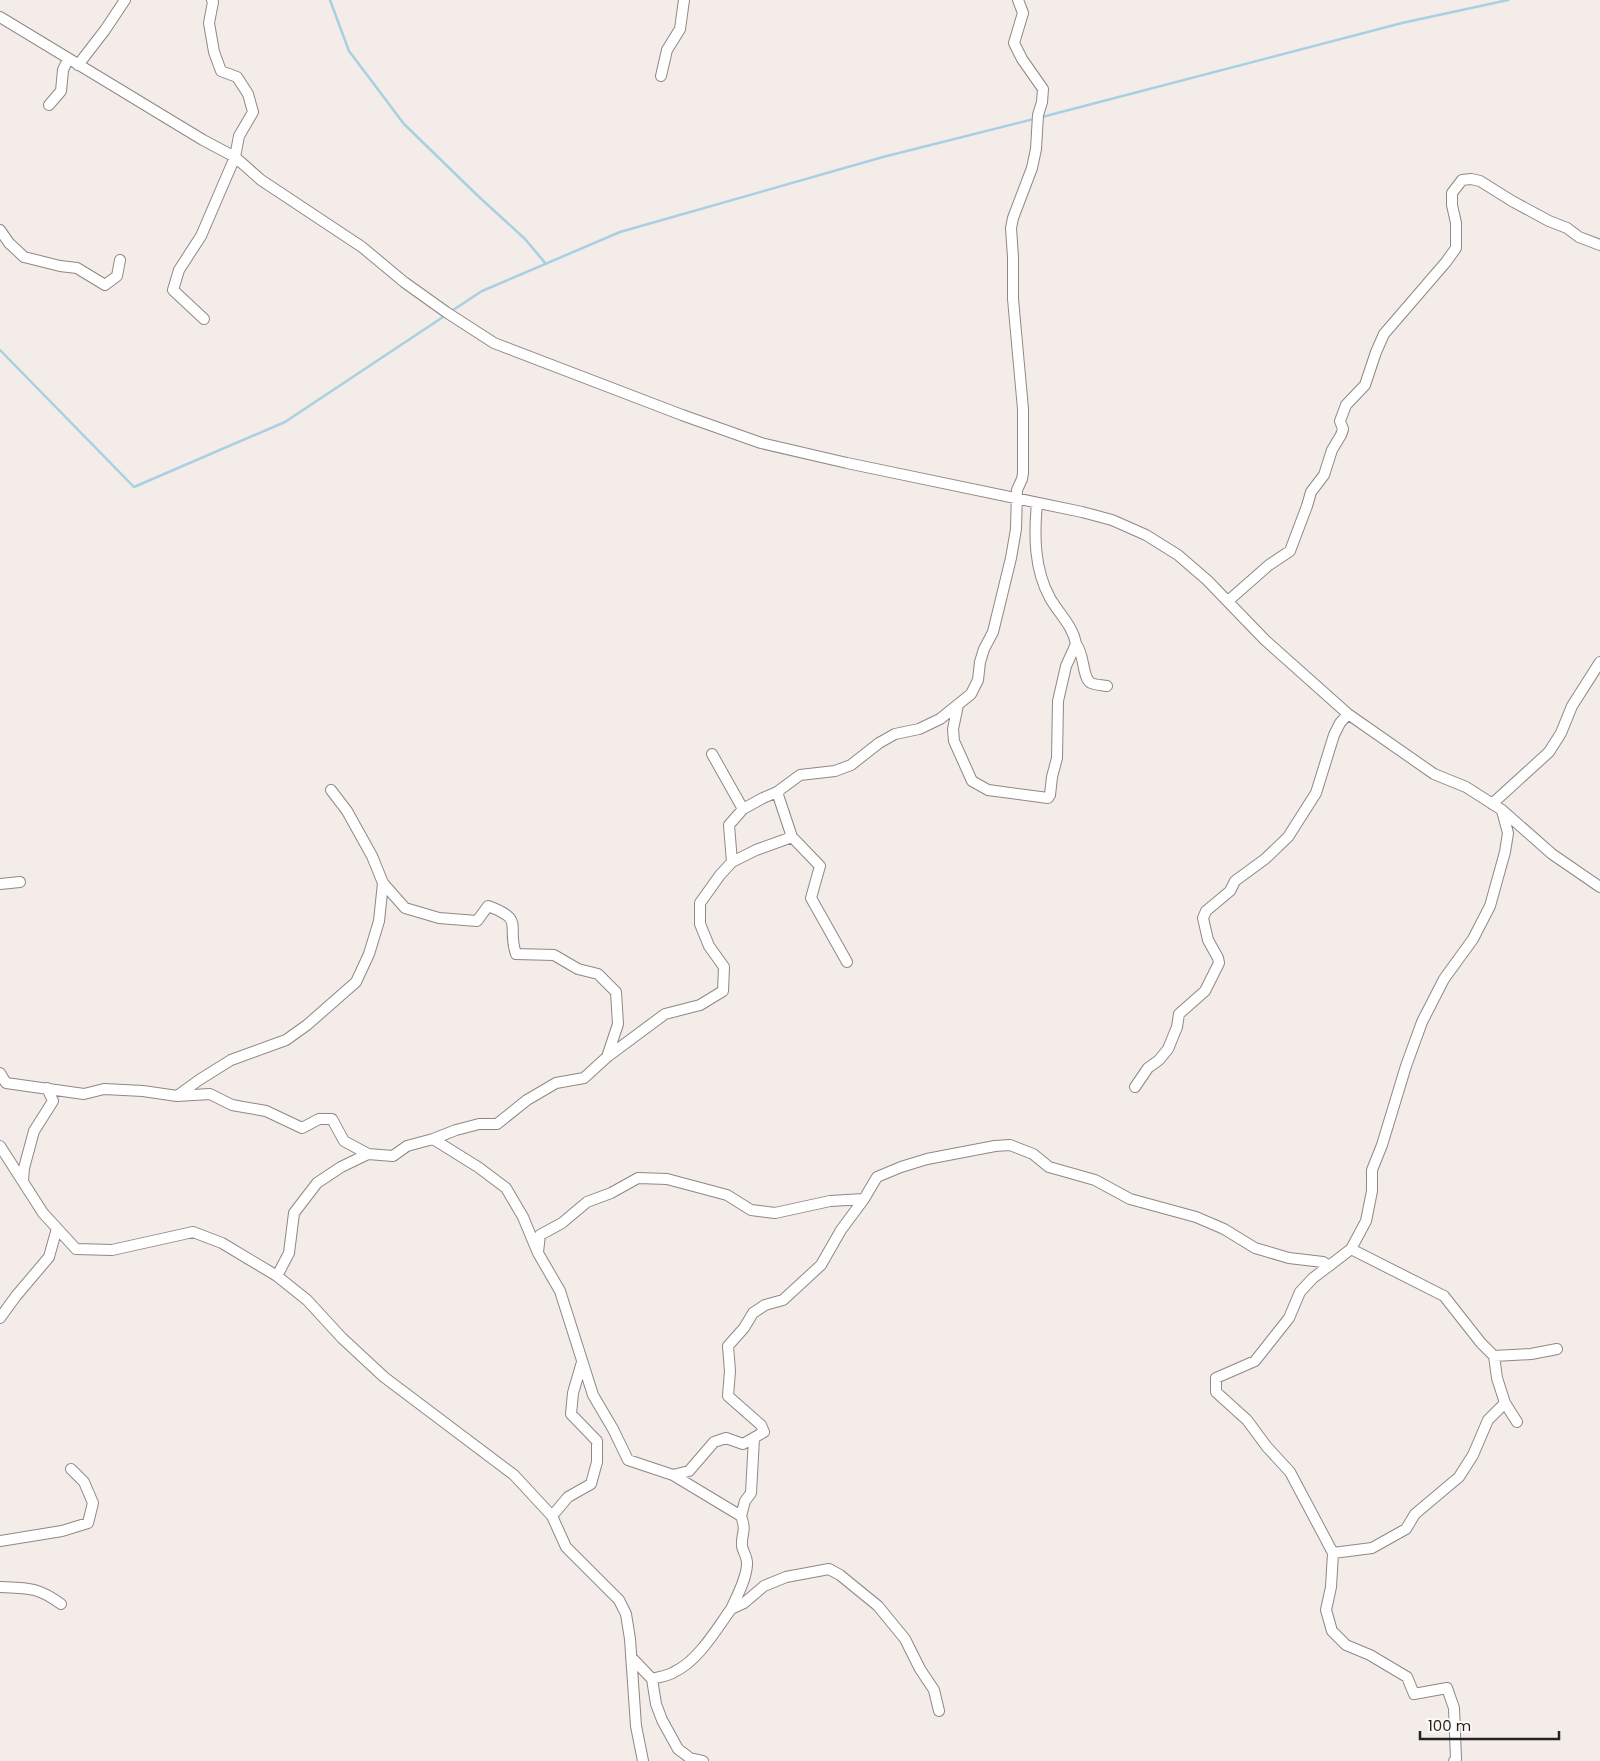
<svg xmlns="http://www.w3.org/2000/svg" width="1600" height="1761" font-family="Poppins,sans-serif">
<rect width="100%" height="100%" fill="#f3ece8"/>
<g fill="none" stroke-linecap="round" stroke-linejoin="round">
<path stroke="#a8d0e3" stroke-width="2.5" d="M330 0 349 51 404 124 477 195 525 239 546 264
M1042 117 1402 23 1508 0
M450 312 482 291 620 232 883 157 1034 119
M0 350 134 487 285 422 446 315"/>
<g stroke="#8f8885" stroke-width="12">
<path id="minor" d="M0 17 203 140 235 157 261 180 362 247 404 282 446 312 494 343 682 415 761 443 847 463 1082 512 1112 520 1146 535 1178 555 1207 580 1265 640 1348 714 1434 774 1466 787 1502 810 1552 854 1600 887
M78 65 105 30 125 0
M661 76 667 50 680 29 684 0
M49 105 61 91 63 70 68 59
M0 230 9 243 24 257 60 266 77 268 105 285 117 276 120 260
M204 319 173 290 179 270 201 236 235 157 239 136 253 112 248 94 237 77 221 71 214 52 209 23 213 2 212 0
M1228 601 1269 565 1290 551 1307 506 1311 492 1324 475 1332 450 1341 435 1343 429 1340 421 1346 405 1365 385 1376 352 1384 334 1446 262 1456 248V223L1452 205V193L1462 180 1471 179 1480 181 1512 201 1549 221 1567 228 1579 237 1600 245
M1076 644C1085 655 1082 678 1091 683 1095 685 1102 685 1107 686
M958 705 953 729 954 741 972 781 988 790 1048 798 1050 795 1052 777 1057 758 1058 701 1066 666 1076 644C1073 626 1059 614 1050 598 1034 569 1034 535 1037 503
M712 754 743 809 729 825 732 862 720 875 700 903V924L709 946 724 967 723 991 700 1005 665 1014 607 1057 584 1078 556 1083 527 1100 497 1124H479L456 1130 433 1139 478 1167 506 1188 523 1217 538 1253 560 1291 593 1395 613 1429 628 1460 673 1475 741 1516C747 1532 741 1533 742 1546 743 1552 748 1558 747 1565 746 1580 737 1596 731 1609L744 1603 764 1586 786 1577 829 1569 840 1575 878 1606 905 1639 920 1669 934 1690 939 1711
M777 792 792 837
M1492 804 1549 752 1561 733 1572 706 1600 662
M743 809 763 798 777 792 800 775 835 771 851 765 879 743 895 734 919 729 940 719 971 694 978 680 980 662 984 649 993 632 1011 558 1016 529 1017 490 1022 479 1023 473V409L1013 299V257L1011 228 1013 218 1032 168 1036 149 1038 115 1042 102 1043 89 1022 59 1014 43 1023 13 1018 0
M732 862 756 850 792 837 820 866 811 898 847 962
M383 883 405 908 439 918 477 921 488 906C526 920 506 925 516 954L554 955 578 969 598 974 616 992 618 1024 607 1057
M0 884 20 882
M0 1073 6 1083 84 1094 104 1089 143 1091 177 1096 210 1094 232 1105 266 1111 302 1128 319 1119H332L344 1141 368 1154 393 1156 407 1146 433 1139
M1135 1087 1148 1068 1159 1060 1168 1049 1177 1027 1179 1014 1205 991 1219 963 1218 958 1208 940 1203 918 1206 911 1230 891 1235 881 1265 859 1288 837 1316 793 1334 735 1340 723 1348 714
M177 1096 199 1080 231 1060 286 1040 307 1025 356 982 369 954 379 921 383 883 372 856 347 811 331 790
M0 1146 43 1213 76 1249 112 1250 193 1232 222 1243 277 1276 307 1300 342 1338 384 1377 514 1475 552 1516 566 1547 619 1600 626 1614 630 1639 636 1726 643 1761
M23 1181 24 1168 34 1131 53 1101 47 1088
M1351 1249 1444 1296 1481 1343 1494 1356
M538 1252 540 1235 562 1223 587 1202 611 1193 638 1178 667 1179 727 1195 751 1210 775 1213 830 1201 864 1199 877 1177 901 1167 927 1159 995 1146 1010 1145 1033 1154 1049 1167 1095 1180 1130 1199 1196 1217 1224 1229 1255 1248 1289 1258 1323 1262 1329 1266 1351 1249 1366 1221 1372 1191V1170L1382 1145 1406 1066 1422 1022 1444 979 1473 939 1490 906 1505 852 1508 833 1502 811
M1329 1266 1313 1278 1300 1292 1289 1318 1255 1361 1216 1378V1392L1247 1420 1267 1447 1290 1472 1333 1553 1331 1587 1326 1610 1332 1631 1346 1645 1370 1655 1407 1677 1414 1694 1447 1688 1454 1708 1456 1759 1454 1761
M277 1276 289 1253 294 1213 317 1183 341 1167 368 1154
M0 1318 16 1296 49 1257 57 1228
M1505 1403 1517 1422
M673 1475 689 1471 714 1442 726 1438 743 1444 764 1432 761 1425 728 1396 730 1371 728 1346 744 1328 753 1313 765 1305 783 1300 821 1265 841 1230 864 1199
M552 1516 568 1497 591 1484 597 1462V1441L571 1414 573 1393 582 1362
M741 1516 745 1501 751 1493 754 1438
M0 1541 62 1531 88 1523 93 1503 84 1482 71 1469
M1333 1553 1372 1548 1406 1529 1415 1514 1459 1477 1473 1455 1488 1420 1505 1403 1497 1378 1494 1356 1531 1354 1557 1349
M0 1587C28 1588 38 1587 61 1604
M631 1657 652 1679 656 1704 662 1720 678 1749 690 1758 703 1761
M652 1679C659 1677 668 1676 674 1672 698 1661 716 1630 731 1609"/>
</g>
<use href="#minor" stroke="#fff" stroke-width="10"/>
</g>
<path d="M1420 1731v8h139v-8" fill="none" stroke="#252321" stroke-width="2.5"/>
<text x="1428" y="1731" font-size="15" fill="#252321" stroke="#fff9f6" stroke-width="4" paint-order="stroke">100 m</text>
</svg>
